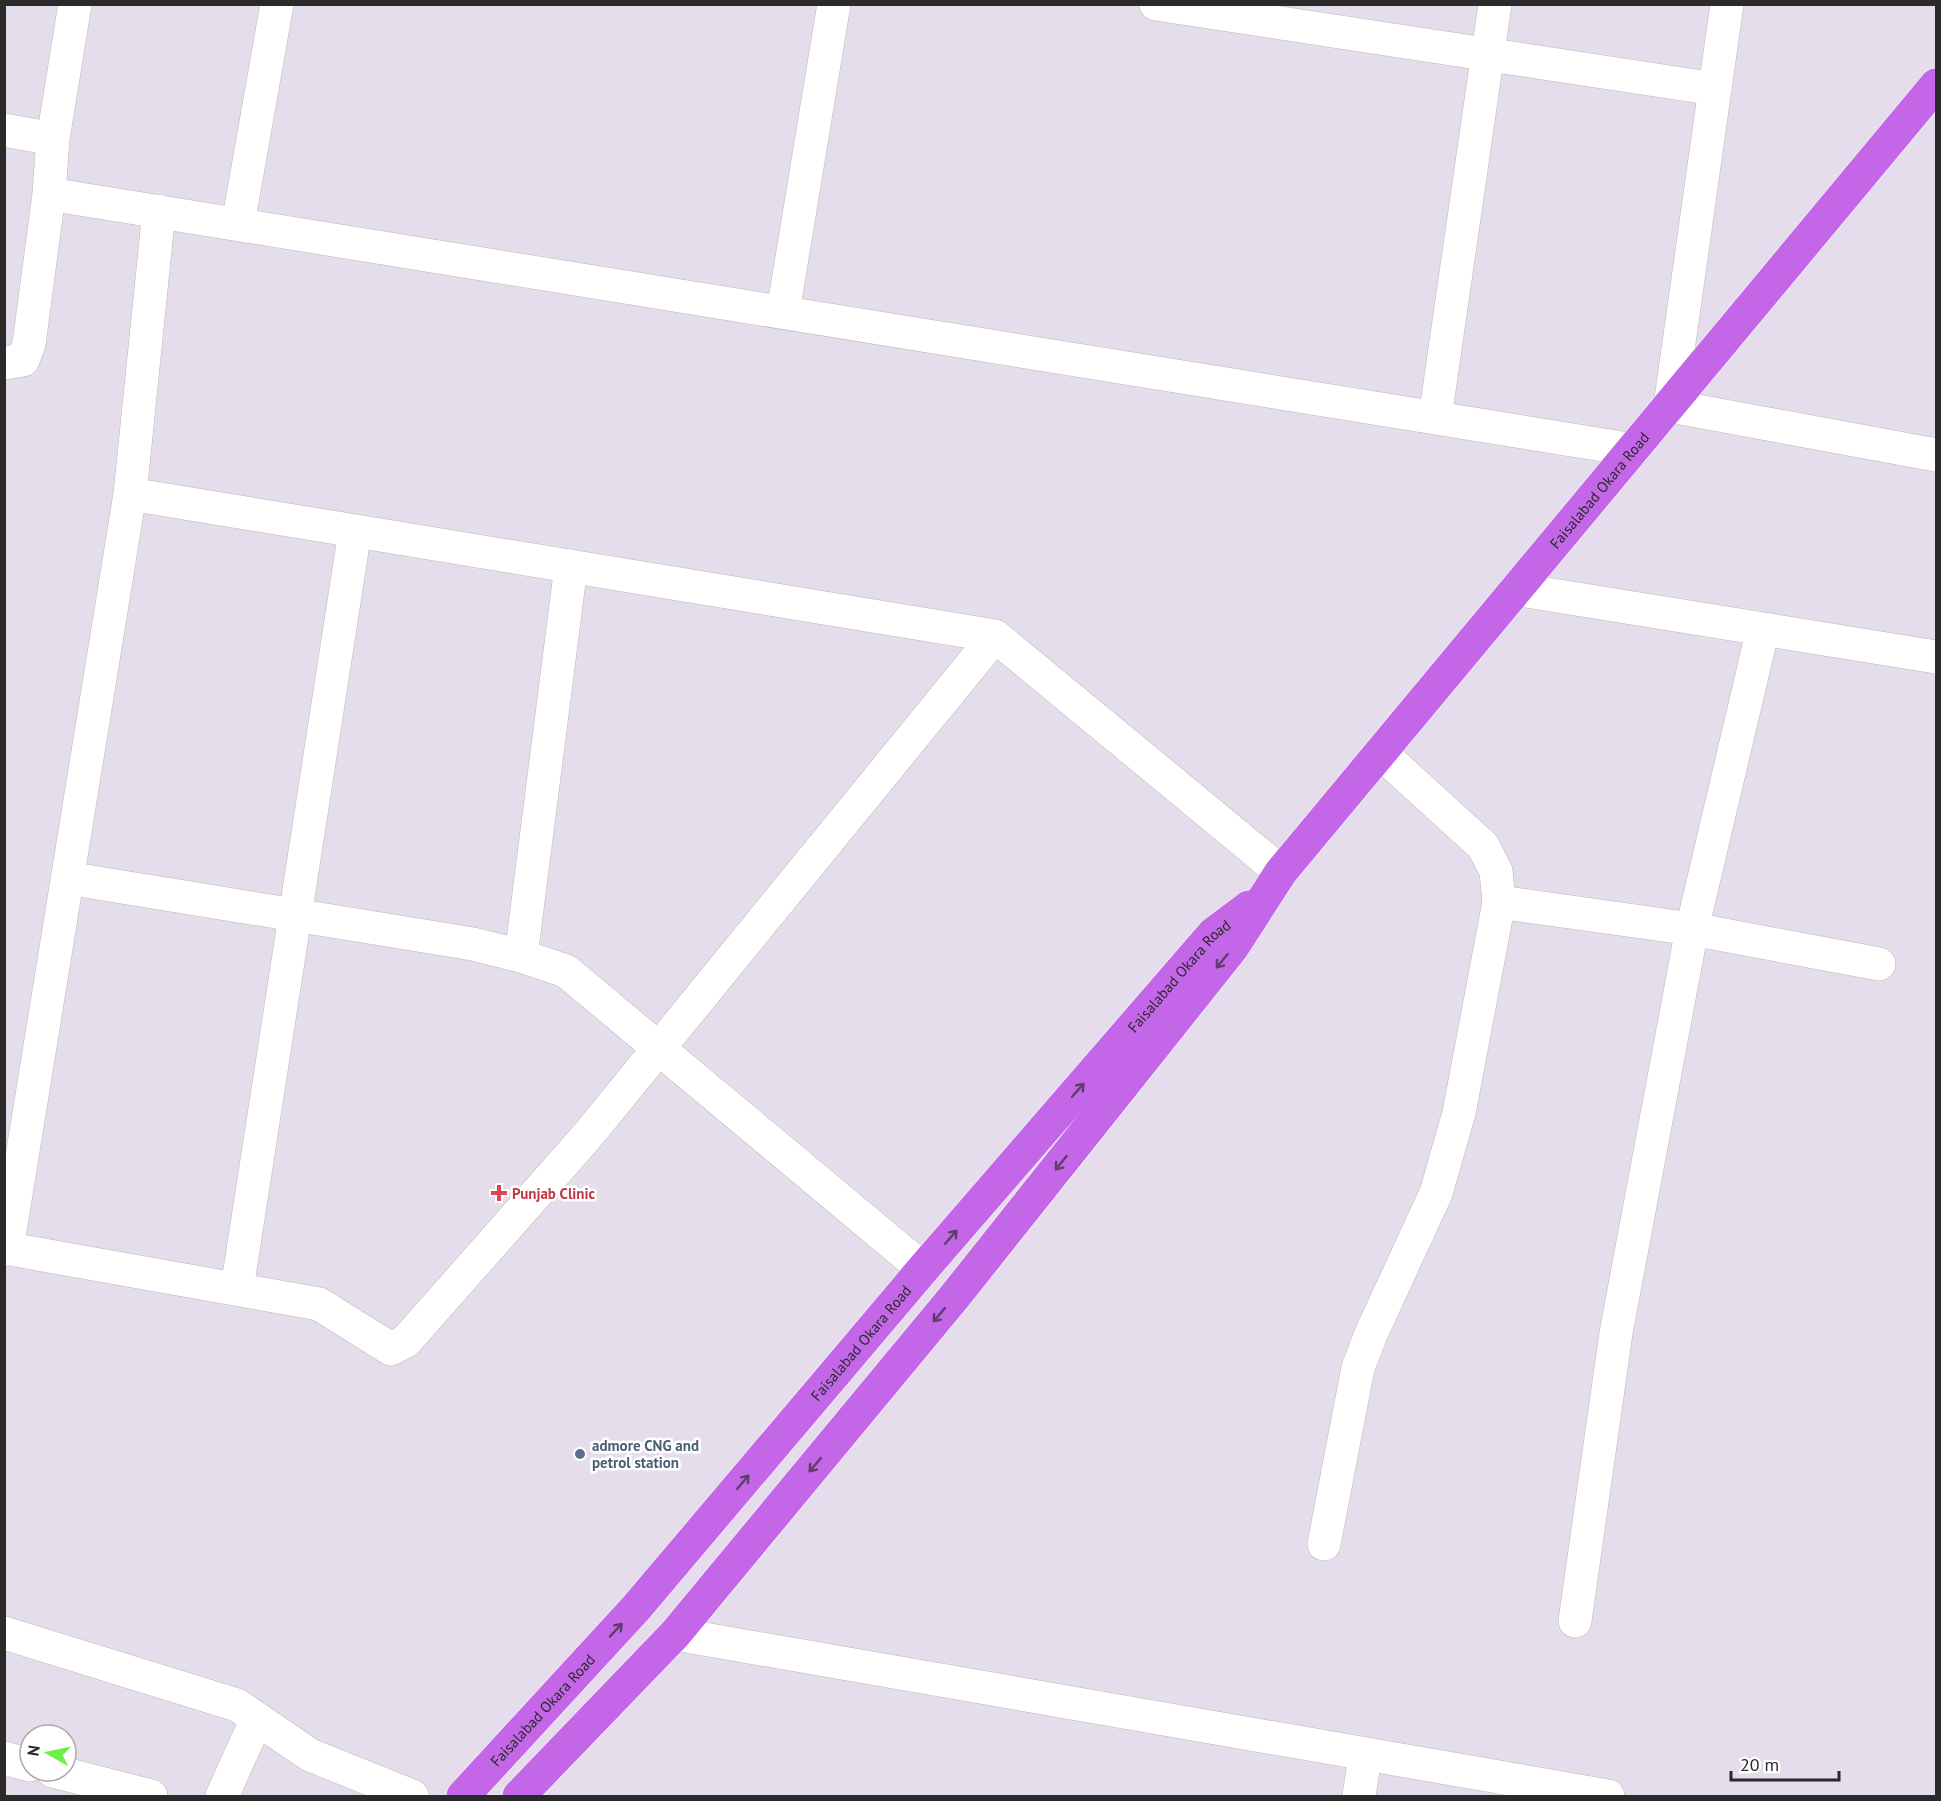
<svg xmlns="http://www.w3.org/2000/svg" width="1941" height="1801" font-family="'PT Sans',sans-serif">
<rect width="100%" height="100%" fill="#e5ddec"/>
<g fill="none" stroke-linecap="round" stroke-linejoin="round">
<g stroke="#b4bdb1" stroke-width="34">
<path id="street" d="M1156 4 1715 89
M4 130 53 139
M49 194 1634 450
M238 224 277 4
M783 312 834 4
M4 363 23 360 29 344 49 194 53 139 75 4
M1670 406 1936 455
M1435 418 1495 4
M130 494 995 636 1281 872
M1515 589 1936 657
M67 878 473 944 521 956 566 971 923 1269
M1499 902 1692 929 1879 964
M521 956 571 566
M4 1248 319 1304 391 1349 406 1341 588 1135 995 636
M7 1249 130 494 159 211
M237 1289 355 531
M1324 1544 1358 1368 1371 1334 1436 1193 1459 1113 1499 902 1496 871 1483 846 1381 753
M1575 1621 1616 1333 1692 929 1763 629
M4 1633 237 1705 310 1755 412 1796
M675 1634 1608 1796
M4 1758 30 1765
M53 1771 151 1796
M222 1796 257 1719
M1359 1796 1365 1756"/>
</g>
<g stroke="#b4bdb1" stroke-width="34">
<path id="secondary" d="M1670 406 1727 4"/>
</g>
<g stroke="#fff" stroke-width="34">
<g id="primary">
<path id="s1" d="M463 1796 636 1608 923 1269 1213 934 1249 907"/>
<path id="s2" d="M519 1796 675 1634 955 1296 1232 948 1281 872 1936 85"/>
</g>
</g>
<use href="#street" stroke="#fff" stroke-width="33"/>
<use href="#secondary" stroke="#fff" stroke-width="33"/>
<use href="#primary" stroke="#c466e8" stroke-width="33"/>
</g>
<defs><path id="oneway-shaft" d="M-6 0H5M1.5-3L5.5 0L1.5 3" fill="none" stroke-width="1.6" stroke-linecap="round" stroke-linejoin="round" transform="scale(1.5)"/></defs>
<g stroke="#603f6c">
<use href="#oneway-shaft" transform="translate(1222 961) rotate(129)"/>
<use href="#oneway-shaft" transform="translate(1078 1090) rotate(-49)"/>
<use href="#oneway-shaft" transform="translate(1061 1163) rotate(129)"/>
<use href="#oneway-shaft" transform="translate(951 1237) rotate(-49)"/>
<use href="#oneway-shaft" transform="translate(939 1315) rotate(130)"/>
<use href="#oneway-shaft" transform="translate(815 1465) rotate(130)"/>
<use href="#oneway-shaft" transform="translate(743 1482) rotate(-50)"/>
<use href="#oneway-shaft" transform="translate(616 1630) rotate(-47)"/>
</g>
<path fill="#e0444e" stroke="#fff" stroke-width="2" d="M496 1184h6v6h6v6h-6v6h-6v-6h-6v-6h6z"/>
<circle fill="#5c6f8a" stroke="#fff" stroke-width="2" cx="580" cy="1454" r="6"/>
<g text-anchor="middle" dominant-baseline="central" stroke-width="5" stroke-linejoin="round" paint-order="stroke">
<g font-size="15" fill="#2a2a2a" stroke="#fff">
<text stroke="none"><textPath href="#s2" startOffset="1696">Faisalabad Okara Road</textPath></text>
<text stroke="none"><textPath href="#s1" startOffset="1089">Faisalabad Okara Road</textPath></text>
<text stroke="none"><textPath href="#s1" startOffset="603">Faisalabad Okara Road</textPath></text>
<text stroke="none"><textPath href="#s1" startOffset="117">Faisalabad Okara Road</textPath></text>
</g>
<g font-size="15" font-weight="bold" fill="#be3a42" stroke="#fff" text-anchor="start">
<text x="512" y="1193">Punjab Clinic</text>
</g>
<g font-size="15" font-weight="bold" fill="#4e5e75" stroke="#fff" text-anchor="start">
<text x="592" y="1445">admore CNG and<tspan x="592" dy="17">petrol station</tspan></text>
</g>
</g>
<rect width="1941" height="1801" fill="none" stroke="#2a2a2a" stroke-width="12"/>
<g transform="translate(48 1753) rotate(279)"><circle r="28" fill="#ffffff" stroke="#aaaaaa" stroke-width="1.5"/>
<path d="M0-4.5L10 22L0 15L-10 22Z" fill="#6eef47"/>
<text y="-9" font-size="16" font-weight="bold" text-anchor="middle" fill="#2a2a2a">N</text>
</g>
<path d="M1731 1771v9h108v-9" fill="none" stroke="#2a2a2a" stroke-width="3"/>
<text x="1740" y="1771" font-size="18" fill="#2a2a2a" stroke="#ffffff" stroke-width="4.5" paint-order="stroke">20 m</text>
</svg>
